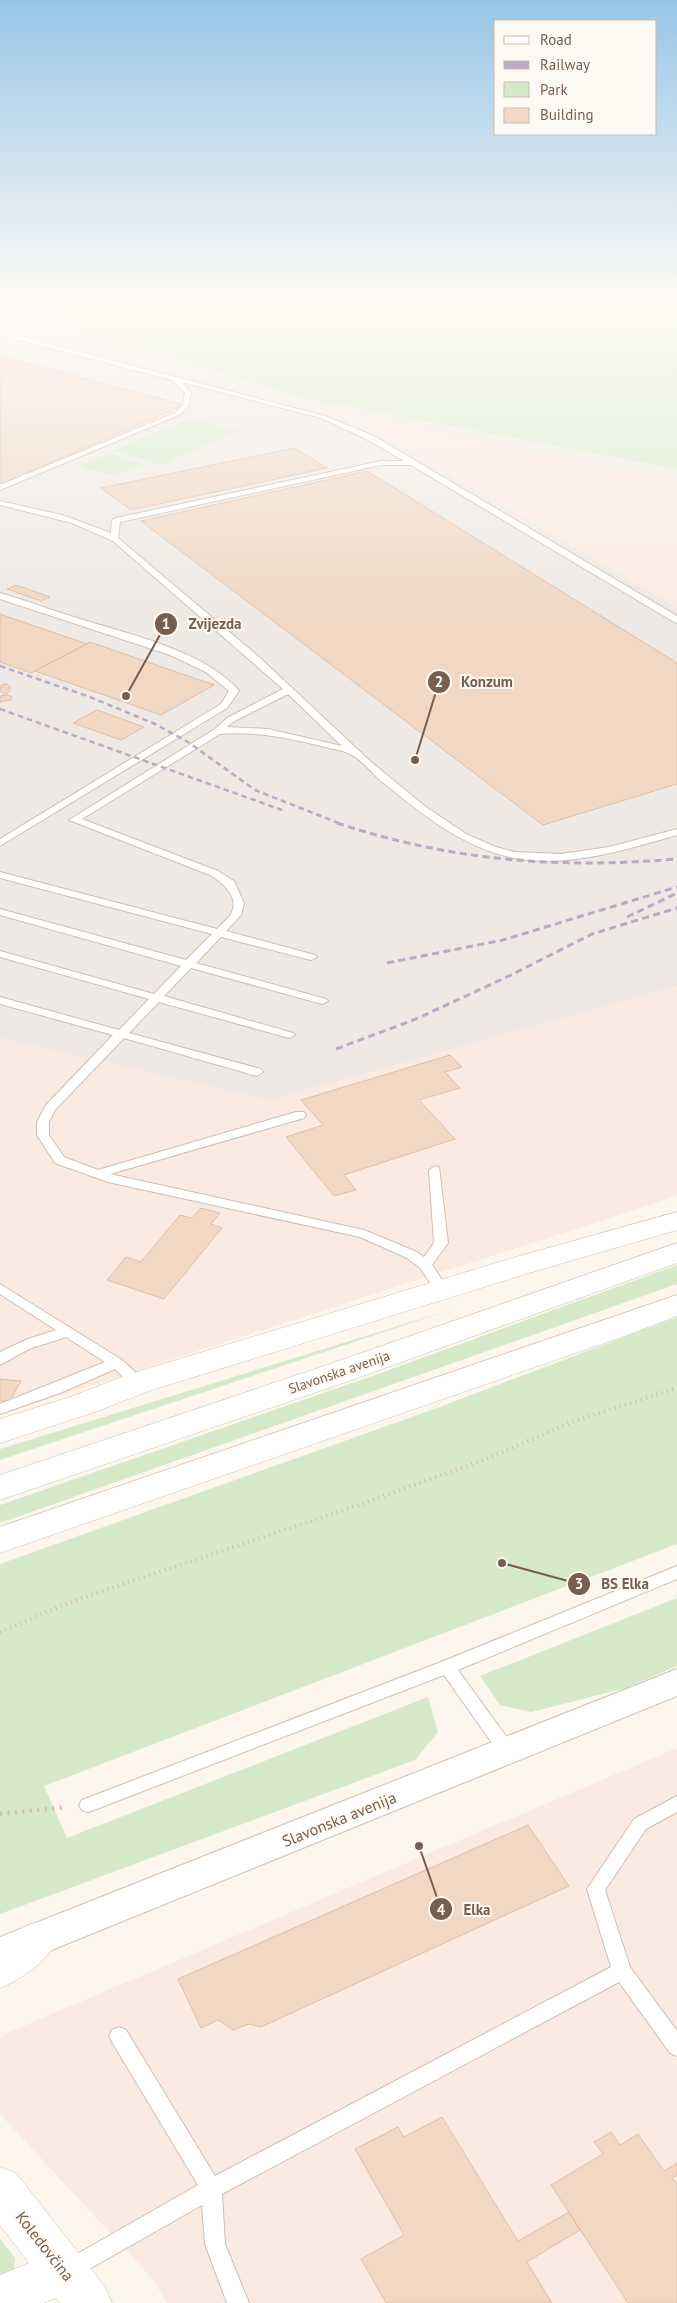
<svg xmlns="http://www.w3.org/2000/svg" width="677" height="2303" font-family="'PT Sans',sans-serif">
<rect width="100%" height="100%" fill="#fcf6ec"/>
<path fill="#fbeae1" d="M290 402 677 482V608L421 457 360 424Z
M677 986V1196L0 1415V1038L270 1100Z
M677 1748V2303H167L152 2278 0 2114V2039L5 2034Z"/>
<path fill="#eee9e4" d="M0 297H677V482L297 404 360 424 421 457 677 608V986L270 1100 0 1038Z"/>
<path fill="#d6eaca" d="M0 297H677V469L304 398 0 306Z
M190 418 238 431 162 465 113 451Z
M109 454 143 464 113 476 79 466Z
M677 1265V1284L0 1523V1505L378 1374Z
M450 1310 0 1460V1449Z
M677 1317V1544L44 1786 67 1838 428 1697 438 1732 415 1760 0 1914V1564L437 1408Z
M677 1598V1666L626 1688 531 1712 500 1705 480 1676Z
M0 2239 15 2258 14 2269 0 2277Z"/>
<path fill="#f0d8c5" stroke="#e2bfa6" d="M0 356 184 405 1 484Z
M295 448 327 468 131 510 101 488Z
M367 471 677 663V784L543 825 141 521Z
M16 585 50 597 41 601 7 589Z
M0 614 87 644 31 673 0 662Z
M90 642 214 685 161 715 35 671Z
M0 689a5 5 0 1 1 10 0a5 5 0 1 1-10 0Z
M8 695 12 697 11 700 0 702V696Z
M97 710 144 727 121 740 73 723Z
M450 1055 462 1067 445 1072 460 1088 419 1100 455 1139 344 1175 356 1190 334 1196 286 1137 323 1125 301 1100Z
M201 1208 220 1213 211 1224 222 1228 164 1299 107 1280 126 1257 141 1262 180 1215 192 1218Z
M0 1379 21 1381 10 1401H0Z
M528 1825 569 1886 261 2027 249 2024 233 2030 218 2020 201 2028 178 1979Z
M442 2117 518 2241 569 2212 580 2230 527 2262 552 2303H386L361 2259 404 2235 355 2149 398 2127 404 2137Z
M611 2132 620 2145 638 2134 664 2171 677 2163V2175L672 2178 677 2184V2303H628L551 2185 603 2154 594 2142Z"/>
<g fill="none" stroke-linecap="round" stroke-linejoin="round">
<g stroke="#cebfb1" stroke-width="2">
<path id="service" d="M0 331 325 416 374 436 677 616V623L674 622 411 465H381L120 522 118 538 259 657 371 762 426 807 466 834 496 847 515 852 561 854 609 847 677 829V835C625 850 568 868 514 858 461 847 422 814 381 781 372 773 361 759 350 754 343 750 332 749 325 747 290 738 256 731 220 734L82 819 218 871 234 881 244 903 241 915 226 931 315 955 317 957 311 960 221 937 196 963 326 999 328 1001 322 1004 191 968 164 996 293 1033 295 1035 289 1038 159 1002 129 1033 261 1069 263 1072 257 1076 124 1038 55 1110 49 1122V1135L64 1157 98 1170 296 1112H304L306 1115 304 1118 110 1174 364 1230 417 1252 424 1257 434 1243 429 1170 435 1166 439 1167 448 1243 432 1265 449 1290 447 1293H437L420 1268 407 1258 360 1237 108 1182 55 1163 37 1135V1122L46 1105 113 1035 0 1004V997L119 1030 149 999 0 957V951L154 994 181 966 0 915V909L186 960 212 934 0 878V872L217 929C221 924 228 919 231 914 240 897 223 883 210 875L69 820 215 729 227 718 283 689 113 541 72 523 0 505V501L62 515 111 533 112 520 116 518 381 461H404L368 440 321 418 182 382 191 393 189 406 179 415 0 490V485L175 413 183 405 185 393 172 380 0 335ZM288 694 342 746 268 729 227 727 233 722Z
M0 593C27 601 54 611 80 619 128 634 206 651 239 691L227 708 0 846V839L221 704 229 691 206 672 170 655 0 599Z
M0 1284 122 1360 143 1379 145 1383 143 1387H133L115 1369 60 1393 0 1414V1404L105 1362 66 1337 29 1349 0 1365V1353L2 1351 28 1339 56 1330 0 1294Z
M677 1566V1579L458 1670 513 1746 515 1751 513 1756 507 1758 501 1756 444 1675 94 1810 88 1812 82 1810 79 1805 82 1800 441 1662Z
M677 1796V1812L646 1829 605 1890 630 1967 677 2031V2056L670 2053 619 1982 222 2194 225 2244 249 2303H227L205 2244 202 2205 77 2276 70 2279 63 2276 60 2269 63 2262 198 2185 112 2042 109 2036 112 2030 119 2027 126 2030 215 2176 611 1967 587 1889 634 1819Z"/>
</g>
<g stroke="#cebfb1" stroke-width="2">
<path id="minor" d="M677 1669V1696L0 1971V1937Z"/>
</g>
<g stroke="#cebfb1" stroke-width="1">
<path id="tertiary" d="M37 1922 51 1927 57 1940C47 1962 22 1979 0 1988V1945L23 1927Z
M0 2167 16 2173 105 2287 112 2303H60L56 2298 43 2303H0V2275L29 2263 0 2225Z"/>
</g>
<g stroke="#d1c0af" stroke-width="1">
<path id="secondary" d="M677 1212V1230L529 1273 149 1391 95 1412 0 1443V1419L73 1396 127 1375 509 1259Z
M677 1243V1263L349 1381 0 1500V1475L327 1365Z
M677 1295V1316L630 1334 0 1553V1527Z"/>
</g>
<path stroke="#d6bba7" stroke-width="4" stroke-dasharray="1 4.5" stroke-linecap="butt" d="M0 1632 73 1601 350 1508 486 1459 572 1422 677 1388"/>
<path stroke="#d6bba7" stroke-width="4.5" stroke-dasharray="2 5.5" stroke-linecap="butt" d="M0 1814 66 1807"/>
<use href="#service" fill="#fff" fill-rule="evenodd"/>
<use href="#minor" fill="#fff" fill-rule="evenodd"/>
<use href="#tertiary" fill="#fff" fill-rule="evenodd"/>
<use href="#secondary" fill="#fff" fill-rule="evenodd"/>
<path stroke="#baa9c7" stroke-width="2.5" stroke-dasharray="5.5 4" stroke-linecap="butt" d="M0 666 90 697 155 724 188 742 255 790 341 824
M0 709 282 810"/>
<path stroke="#baa9c7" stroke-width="3" stroke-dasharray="7 4.5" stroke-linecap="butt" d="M337 823C452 861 557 869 677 859
M627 917 677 893
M387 963 503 940 677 887
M336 1049 416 1019 509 976 592 934 677 908"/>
</g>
<linearGradient id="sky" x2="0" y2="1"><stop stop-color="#98c5e7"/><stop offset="0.48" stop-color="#fefbf6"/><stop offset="1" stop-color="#fefbf6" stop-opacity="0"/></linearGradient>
<rect width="677" height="620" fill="url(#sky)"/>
<g text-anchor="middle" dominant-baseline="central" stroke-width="4" stroke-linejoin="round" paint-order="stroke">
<g font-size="14" fill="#775f4f" stroke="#fefaf3">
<text transform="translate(339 1372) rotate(-19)">Slavonska avenija</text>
</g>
<g font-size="16" fill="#775f4f" stroke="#fefaf3">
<text transform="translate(339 1819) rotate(-22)">Slavonska avenija</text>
<text transform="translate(45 2246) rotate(52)">Koledovčina</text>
</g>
</g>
<path fill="none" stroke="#775f4f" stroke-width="2" d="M126 696L166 624M415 760L439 682M502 1563L579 1584M419 1846L441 1909"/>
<g fill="#775f4f" stroke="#fefaf3" stroke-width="2">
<circle cx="126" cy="696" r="5"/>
<circle cx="415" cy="760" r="5"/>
<circle cx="502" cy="1563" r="5"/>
<circle cx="419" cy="1846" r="5"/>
<circle cx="166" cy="624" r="12"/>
<circle cx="439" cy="682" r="12"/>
<circle cx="579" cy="1584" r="12"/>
<circle cx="441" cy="1909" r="12"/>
</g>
<g font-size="15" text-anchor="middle" font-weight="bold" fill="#fff">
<text x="166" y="629">1</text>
<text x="439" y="687">2</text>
<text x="579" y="1589">3</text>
<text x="441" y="1915">4</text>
</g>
<g font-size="15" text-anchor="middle" font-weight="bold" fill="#775f4f" stroke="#fefaf3" stroke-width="4" stroke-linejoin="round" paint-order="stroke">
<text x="215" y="629">Zvijezda</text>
<text x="487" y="687">Konzum</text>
<text x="625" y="1589">BS Elka</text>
<text x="477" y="1915">Elka</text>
</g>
<rect x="494" y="20" width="162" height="115" fill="#fefaf3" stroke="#c8bcb1"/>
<rect x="504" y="36" width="25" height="8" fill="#ffffff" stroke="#c8bcb1"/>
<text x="540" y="45" font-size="15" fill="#775f4f">Road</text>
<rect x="504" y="61" width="25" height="8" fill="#baa9c7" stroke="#c8bcb1"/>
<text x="540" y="70" font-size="15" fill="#775f4f">Railway</text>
<rect x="504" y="82" width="25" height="15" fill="#d6eaca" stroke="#c8bcb1"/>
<text x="540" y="95" font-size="15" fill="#775f4f">Park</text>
<rect x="504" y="108" width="25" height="15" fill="#f0d8c5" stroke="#c8bcb1"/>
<text x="540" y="120" font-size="15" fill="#775f4f">Building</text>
</svg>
